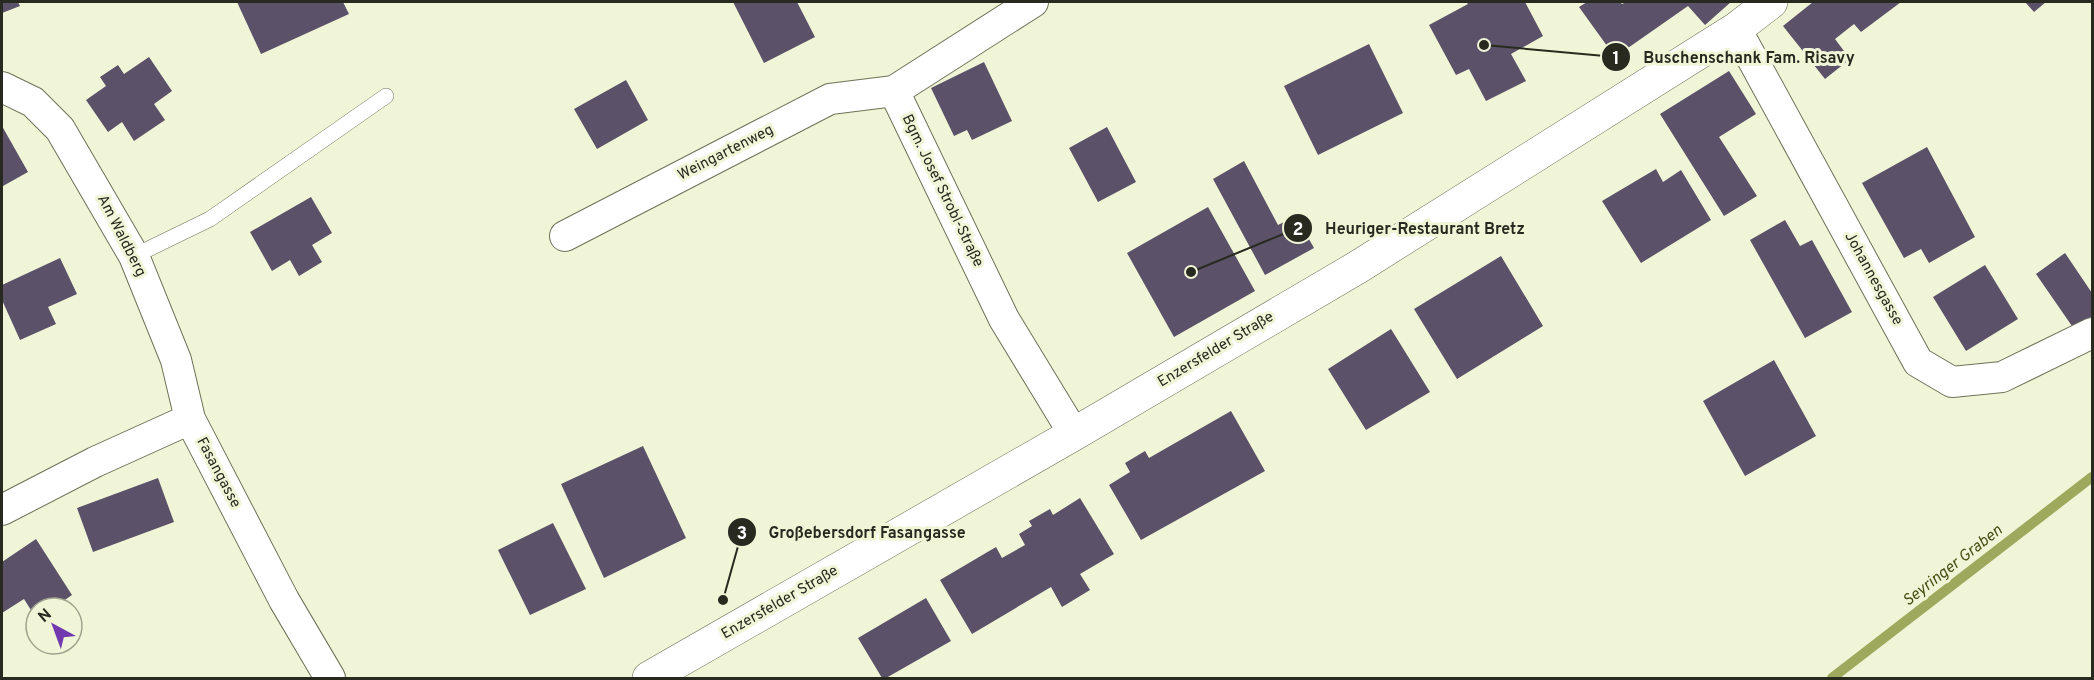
<svg xmlns="http://www.w3.org/2000/svg" width="2094" height="680" font-family="Overpass,sans-serif">
<rect width="100%" height="100%" fill="#f0f5d7"/>
<g fill="none" stroke-linecap="round" stroke-linejoin="round">
<path stroke="#9fa95e" stroke-width="10" d="M1832 678 2092 477"/>
</g>
<path fill="#5b5169" d="M2 2H18L20 6 2 13Z
M237 2H343L349 14 261 54Z
M733 2H797L815 37 764 63Z
M1466 2H1525L1543 36 1511 54 1526 81 1486 101 1469 69 1456 75 1429 25 1468 4Z
M1587 2H1620L1622 4 1626 2H1731L1705 25 1688 6 1615 57 1579 7Z
M1813 2H1901L1861 32 1854 24 1835 39 1850 59 1825 79 1783 26Z
M2025 2H2046L2034 12Z
M1369 44 1403 113 1318 155 1284 86Z
M149 57 172 91 154 104 165 120 134 141 122 122 108 132 86 100 106 86 100 77 118 65 124 74Z
M984 62 1012 121 972 140 967 130 954 136 931 88Z
M1729 71 1756 114 1719 137 1757 196 1724 216 1660 114Z
M626 80 648 120 597 149 574 109Z
M2 126 28 172 3 186 2 184Z
M1107 127 1136 182 1098 202 1069 148Z
M1927 147 1975 237 1929 263 1921 249 1904 258 1862 183Z
M1244 161 1278 225 1296 216 1314 248 1265 275 1213 179Z
M1656 169 1663 182 1681 170 1711 220 1641 263 1602 201Z
M311 197 332 233 312 245 322 262 299 276 290 260 272 271 250 232Z
M1208 207 1255 291 1174 337 1127 253Z
M1785 220 1800 246 1812 240 1852 312 1805 338 1750 240Z
M2065 253 2092 293V316L2074 329 2036 274Z
M1501 256 1543 326 1457 379 1414 309Z
M60 258 77 294 48 307 56 324 20 340 2 300V285Z
M1985 265 2018 319 1966 351 1933 297Z
M1391 329 1430 392 1366 430 1328 369Z
M1774 360 1816 436 1745 476 1703 401Z
M1231 411 1265 471 1141 540 1109 485 1130 472 1125 463 1145 451 1149 458Z
M643 446 686 538 604 578 561 484Z
M158 478 174 522 93 552 77 508Z
M1080 498 1114 554 1080 574 1090 590 1062 607 1051 587 972 634 940 580 996 547 1002 558 1025 545 1019 534 1032 526 1029 521 1050 509 1053 515Z
M553 523 586 589 530 615 498 550Z
M36 539 72 595 53 608H36V618L24 599 2 613V562Z
M926 598 951 641 886 678H882L858 638Z"/>
<g fill="none" stroke-linecap="round" stroke-linejoin="round">
<g stroke="#6e7258" stroke-width="16">
<path id="service" d="M134 256 210 219 386 96"/>
</g>
<g stroke="#6e7258" stroke-width="32">
<path id="minor" d="M1033 2 894 91 1004 319 1074 434
M1736 29 1918 362 1952 382 2002 377 2092 333
M2 87 33 102 60 129 134 256 176 360 190 419 284 600 330 678
M565 236 830 99 894 91
M2 510 95 462 190 419"/>
</g>
<g stroke="#6e7258" stroke-width="34">
<path id="tertiary" d="M649 678 1074 434 1358 267 1736 29 1771 2"/>
</g>
<use href="#service" stroke="#fff" stroke-width="15"/>
<use href="#minor" stroke="#fff" stroke-width="30"/>
<use href="#tertiary" stroke="#fff" stroke-width="33"/>
</g>
<g text-anchor="middle" dominant-baseline="central" stroke-width="6" stroke-linejoin="round" paint-order="stroke">
<g font-size="15" fill="#282a1f" stroke="#f0f5d7">
<text transform="translate(726 153) rotate(-27)">Weingartenweg</text>
<text transform="translate(942 191) rotate(64)">Bgm. Josef Strobl-Straße</text>
<text transform="translate(121 236) rotate(63)">Am Waldberg</text>
<text transform="translate(1873 279) rotate(61)">Johannesgasse</text>
<text transform="translate(1216 350) rotate(-31)">Enzersfelder Straße</text>
<text transform="translate(218 473) rotate(62)">Fasangasse</text>
<text transform="translate(780 603) rotate(-30)">Enzersfelder Straße</text>
</g>
<g font-size="16" font-style="italic" fill="#484e16" stroke="#f0f5d7">
<text transform="translate(1953 566) rotate(-38)">Seyringer Graben</text>
</g>
</g>
<path fill="none" stroke="#282a1f" stroke-width="2" d="M1484 45L1616 57M1191 272L1298 228M723 600L742 532"/>
<g fill="#282a1f" stroke="#f0f5d7" stroke-width="2">
<circle cx="1484" cy="45" r="6"/>
<circle cx="1191" cy="272" r="6"/>
<circle cx="723" cy="600" r="6"/>
<circle cx="1616" cy="57" r="15"/>
<circle cx="1298" cy="228" r="15"/>
<circle cx="742" cy="532" r="15"/>
</g>
<g font-size="18" text-anchor="middle" font-weight="bold" fill="#fff">
<text x="1616" y="64">1</text>
<text x="1298" y="235">2</text>
<text x="742" y="539">3</text>
</g>
<g font-size="16" text-anchor="middle" font-weight="bold" fill="#282a1f" stroke="#f0f5d7" stroke-width="6" stroke-linejoin="round" paint-order="stroke">
<text x="1749" y="63">Buschenschank Fam. Risavy</text>
<text x="1425" y="234">Heuriger-Restaurant Bretz</text>
<text x="867" y="538">Großebersdorf Fasangasse</text>
</g>
<rect width="2094" height="680" fill="none" stroke="#282a1f" stroke-width="6"/>
<g transform="translate(54 626) rotate(319)"><circle r="28" fill="#f0f5d7" stroke="#a0a48d" stroke-width="1.5"/>
<path d="M0-4.5L10 22L0 15L-10 22Z" fill="#7239af"/>
<text y="-9" font-size="16" font-weight="bold" text-anchor="middle" fill="#282a1f">N</text>
</g>
</svg>
